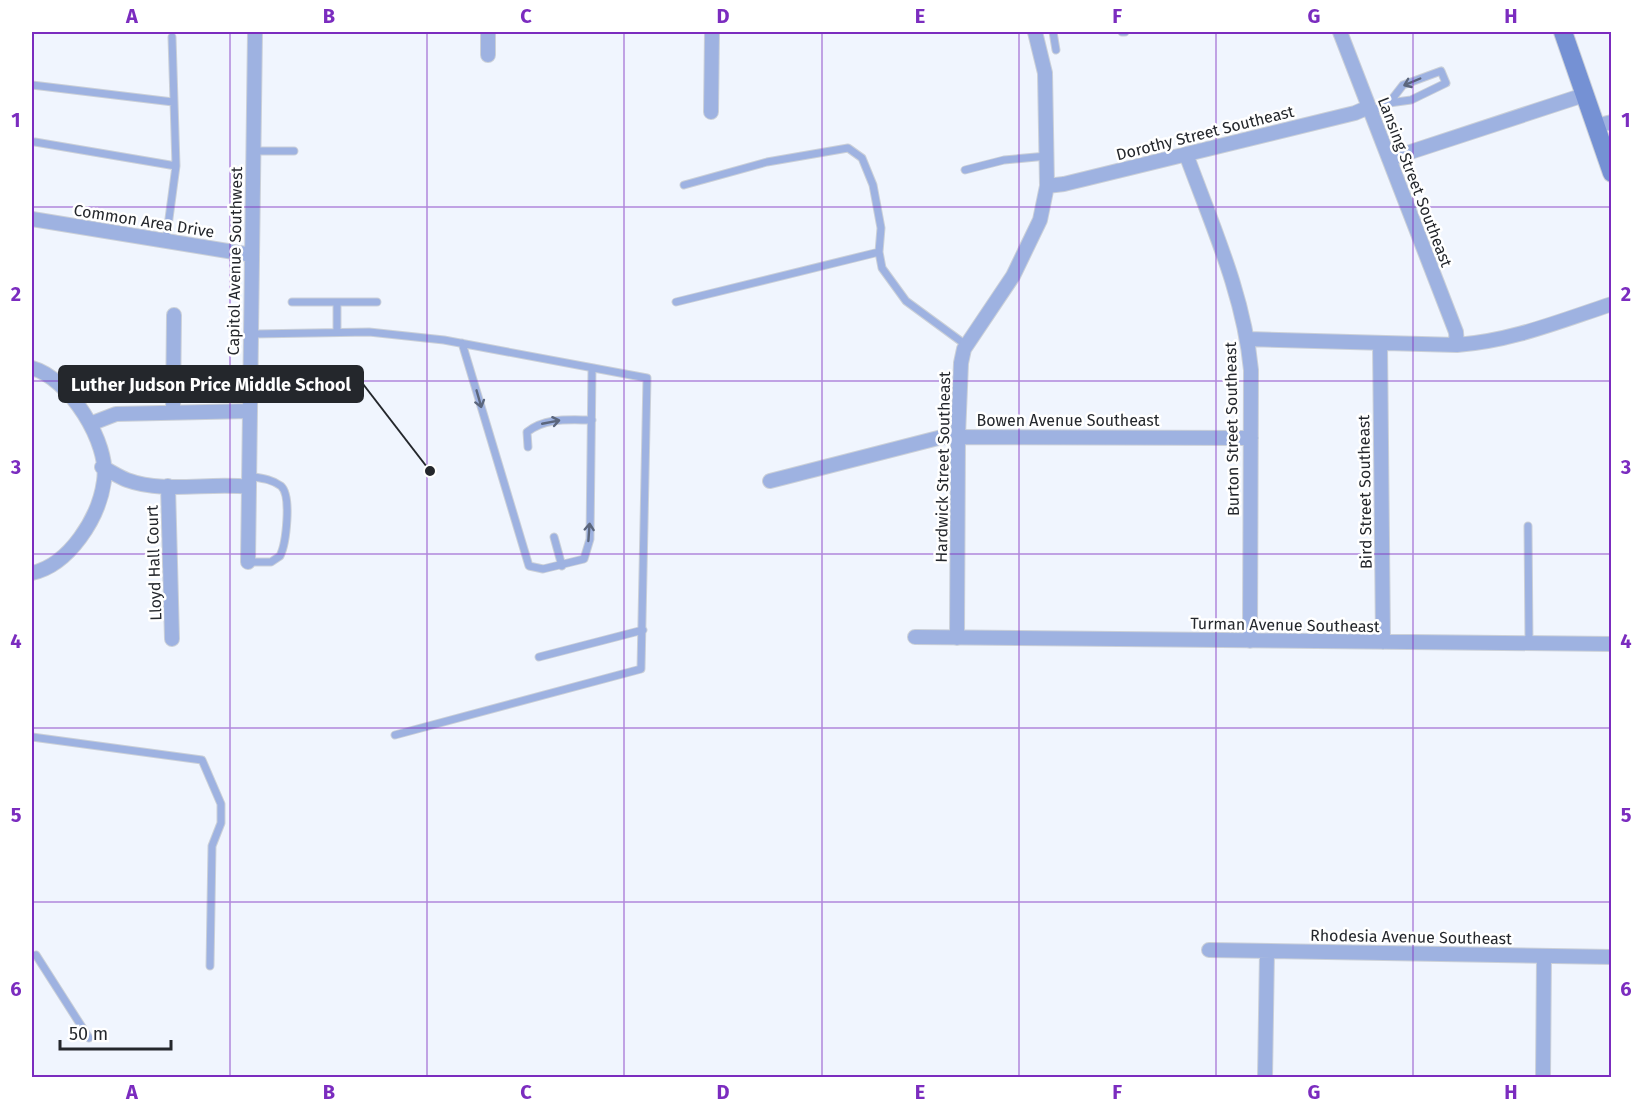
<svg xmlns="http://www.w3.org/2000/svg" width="1643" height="1109" font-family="'Fira Sans',sans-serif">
<rect width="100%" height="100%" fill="#f0f5fe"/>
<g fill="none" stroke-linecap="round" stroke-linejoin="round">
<g stroke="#cbd0d8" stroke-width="9">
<path id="lane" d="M1053 32 1056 50
M1122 32H1125
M32 85 173 102
M1371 112 1389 103 1411 100 1446 83 1441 71 1403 85 1389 103
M35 142 176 166
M253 151H294
M965 170 1004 160 1047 156
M684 185 767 162 848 148 862 158 873 185 881 228 879 252 882 268 906 301 966 345
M166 241 176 166 172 37
M292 302H377
M676 302 879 252
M337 332V302
M251 334 369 332 444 340 647 378 641 669 395 735
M462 343 529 566 543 569 584 559 590 539 592 368
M528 447 527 432C546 417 569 420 592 420
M1528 526 1529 643
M554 537 562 566
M248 562H271L280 556C286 544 292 496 281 486 272 479 260 478 249 476
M539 657 643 630
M32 737 202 760 221 804V823L212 846 210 966
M36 955 89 1038"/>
</g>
<g stroke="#cbd0d8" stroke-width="16">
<path id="street" d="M488 32V55
M1340 32 1456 332 1457 345
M711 112 712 32
M1595 126 1612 122
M1186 154C1212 225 1244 295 1251 370L1250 641
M1389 159 1584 95
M1047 186 1064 184 1355 113 1369 107
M32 219 252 255
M1248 339 1457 345C1512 341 1560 321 1612 304
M1380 343 1383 642
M32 368C69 378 110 443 104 481 99 518 69 565 32 573
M173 411 174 315
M90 424 116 414 250 411
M102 467C110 471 119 477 127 480 165 494 210 482 249 487
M770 481 942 437 1251 438
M168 486 172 639
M248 562 255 32
M915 637 1612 644
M957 638 958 436 961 363 964 349 1013 276 1040 220 1047 186 1045 73 1035 32
M1209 950 1612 957
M1265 1078 1267 951
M1543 1078 1544 956"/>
</g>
<g stroke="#cbd0d8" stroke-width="20">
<path id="secondary" d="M1563 32 1612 173"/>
</g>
<use href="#lane" stroke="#9eb2e1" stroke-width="7"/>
<use href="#street" stroke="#9eb2e1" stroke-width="14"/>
<use href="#secondary" stroke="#7591d4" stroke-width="18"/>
</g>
<defs><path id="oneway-shaft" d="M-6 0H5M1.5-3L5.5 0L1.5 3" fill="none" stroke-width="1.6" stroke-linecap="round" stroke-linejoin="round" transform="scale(1.5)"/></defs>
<g stroke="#5b667d">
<use href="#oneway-shaft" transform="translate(1412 82) rotate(157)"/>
<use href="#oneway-shaft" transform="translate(479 399) rotate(74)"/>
<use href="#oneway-shaft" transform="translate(551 422) rotate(-11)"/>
<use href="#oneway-shaft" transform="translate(589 532) rotate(-86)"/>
</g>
<path fill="none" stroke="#7b2cbf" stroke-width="1.5" stroke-opacity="0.55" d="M230 32V1078M427 32V1078M624 32V1078M822 32V1078M1019 32V1078M1216 32V1078M1413 32V1078M32 207H1612M32 381H1612M32 554H1612M32 728H1612M32 902H1612"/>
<g text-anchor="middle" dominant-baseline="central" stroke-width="5" stroke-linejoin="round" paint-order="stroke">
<g font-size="16" fill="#24272c" stroke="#fff">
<text transform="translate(1205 133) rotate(-14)">Dorothy Street Southeast</text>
<text transform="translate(1415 182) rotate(69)">Lansing Street Southeast</text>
<text transform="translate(144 221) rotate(9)">Common Area Drive</text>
<text transform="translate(235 261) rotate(-89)">Capitol Avenue Southwest</text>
<text x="1068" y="420">Bowen Avenue Southeast</text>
<text transform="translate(1232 429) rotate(-91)">Burton Street Southeast</text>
<text transform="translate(943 467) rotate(-89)">Hardwick Street Southeast</text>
<text transform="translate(1365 492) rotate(-91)">Bird Street Southeast</text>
<text transform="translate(154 563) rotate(-92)">Lloyd Hall Court</text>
<text transform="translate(1285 625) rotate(1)">Turman Avenue Southeast</text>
<text transform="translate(1411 937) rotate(1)">Rhodesia Avenue Southeast</text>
</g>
</g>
<path fill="none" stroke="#24272c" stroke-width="2" d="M430 471L363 384"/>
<circle fill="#24272c" stroke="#fff" stroke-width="2" cx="430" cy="471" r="6"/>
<rect fill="#24272c" stroke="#24272c" stroke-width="2" x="59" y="366" width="304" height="36" rx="6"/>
<g font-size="18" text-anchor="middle" font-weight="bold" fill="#fff">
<text x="211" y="391">Luther Judson Price Middle School</text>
</g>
<rect width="1643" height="1109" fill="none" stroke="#ffffff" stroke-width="66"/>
<path d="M60 1040v9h111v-9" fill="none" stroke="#24272c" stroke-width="3"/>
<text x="69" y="1040" font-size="18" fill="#24272c" stroke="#ffffff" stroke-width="4.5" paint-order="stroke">50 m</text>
<rect x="33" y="33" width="1577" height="1043" fill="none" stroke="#7b2cbf" stroke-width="2"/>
<g font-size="20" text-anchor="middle" font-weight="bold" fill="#7b2cbf">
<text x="132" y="23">A</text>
<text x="329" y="23">B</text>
<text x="526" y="23">C</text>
<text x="723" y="23">D</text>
<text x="920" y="23">E</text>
<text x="1117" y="23">F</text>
<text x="1314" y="23">G</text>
<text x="1511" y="23">H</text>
<text x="16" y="127">1</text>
<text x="1626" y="127">1</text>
<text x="16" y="301">2</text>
<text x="1626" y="301">2</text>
<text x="16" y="474">3</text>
<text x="1626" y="474">3</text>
<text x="16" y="648">4</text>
<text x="1626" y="648">4</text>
<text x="16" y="822">5</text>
<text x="1626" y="822">5</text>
<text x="16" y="996">6</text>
<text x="1626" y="996">6</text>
<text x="132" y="1099">A</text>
<text x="329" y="1099">B</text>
<text x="526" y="1099">C</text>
<text x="723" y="1099">D</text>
<text x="920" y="1099">E</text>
<text x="1117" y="1099">F</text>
<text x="1314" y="1099">G</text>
<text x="1511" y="1099">H</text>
</g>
</svg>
